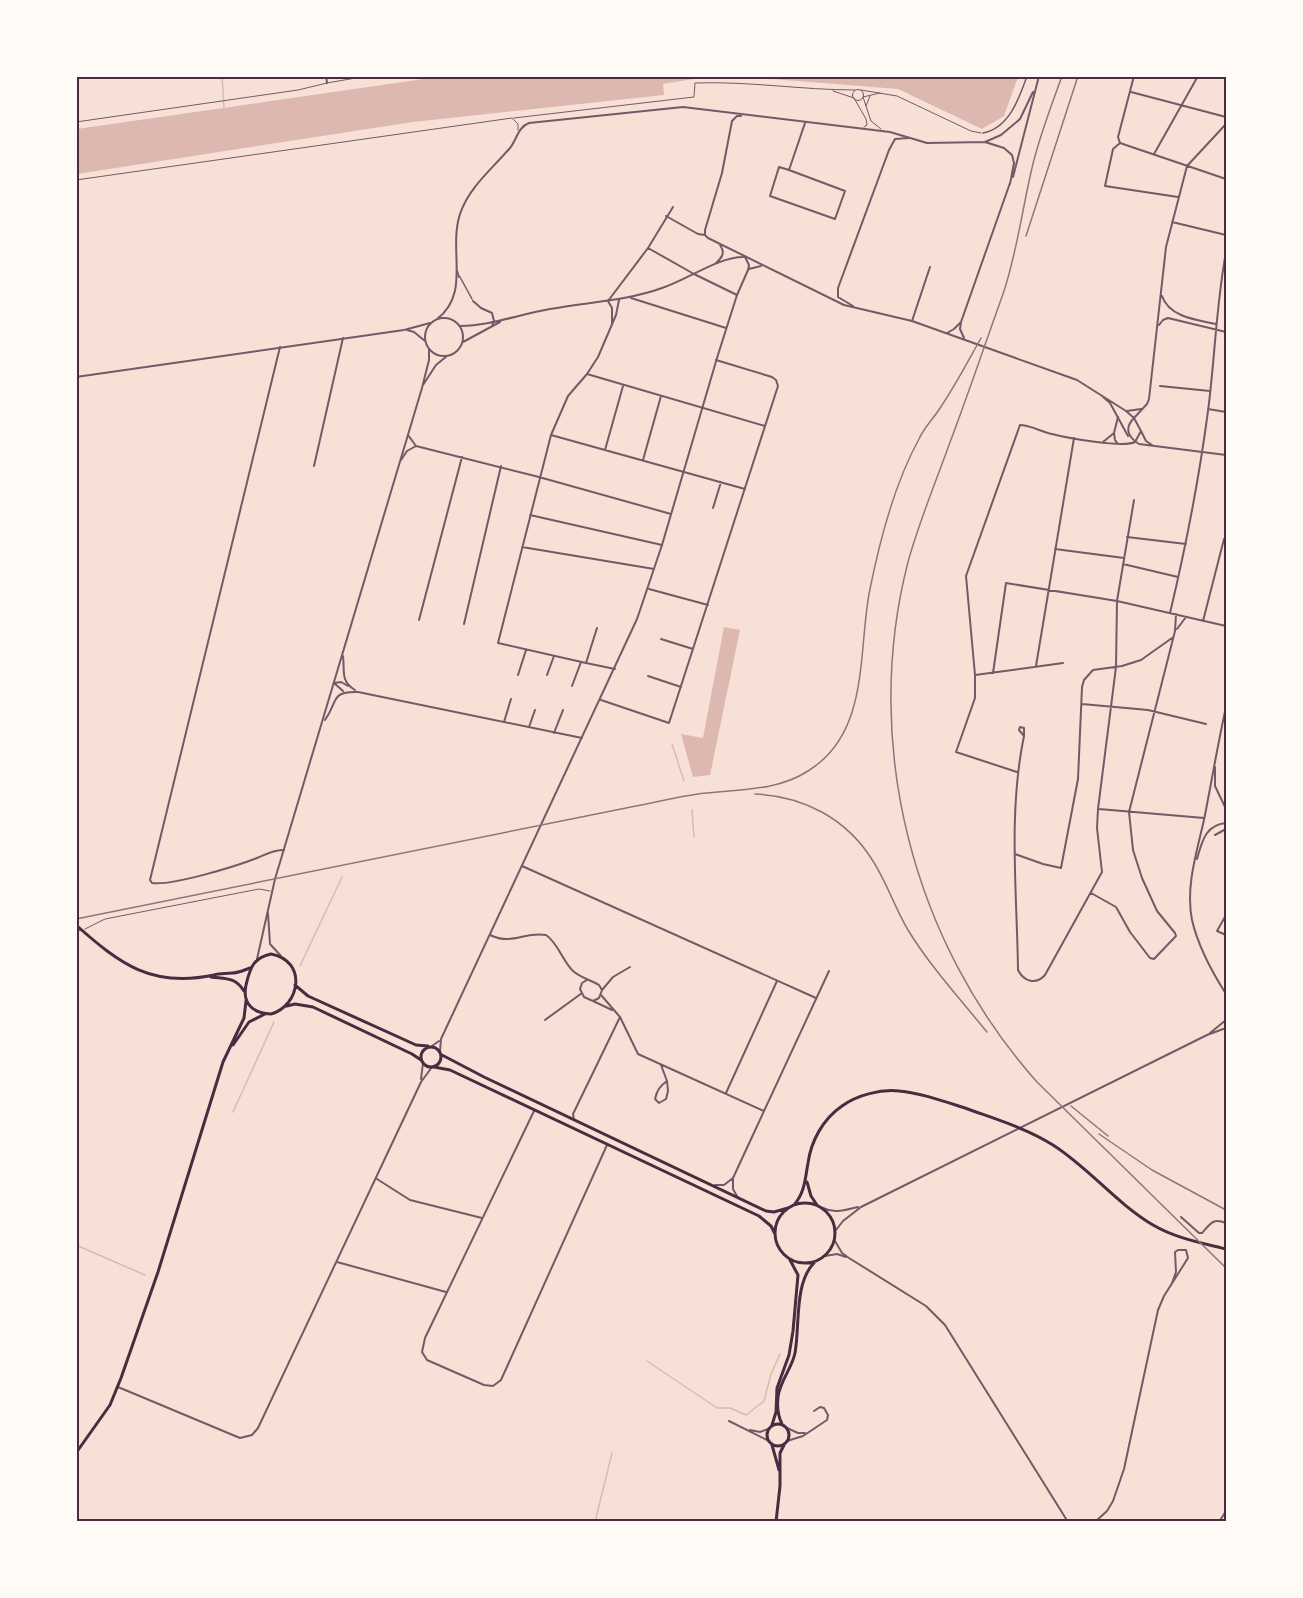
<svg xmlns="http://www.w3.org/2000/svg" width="1303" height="1598" font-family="'Asap Condensed',sans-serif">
<rect width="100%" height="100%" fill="#f7e1d7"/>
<path fill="#dcb8b0" d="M437 77H705L663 84 664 95 413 122 77 174V129Z
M746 77H1018L1004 116 982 129 898 89Z
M724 627 740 630 710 775 693 777 681 734 703 738Z"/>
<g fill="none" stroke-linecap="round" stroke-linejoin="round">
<path stroke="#dcb8b0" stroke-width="1.5" d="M222 76 224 107
M672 744 684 781
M692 810 694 837
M300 966 342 877
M233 1112 274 1022
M76 1245 145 1275
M647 1361 717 1408H730L746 1415 764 1401 771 1374 780 1354
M595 1522 612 1453"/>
<path stroke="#755966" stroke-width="1" d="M852.5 95a5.5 5.5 0 1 1 11 0a5.5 5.5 0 1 1-11 0Z
M861 90 897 96 971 131 981 133
M833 91 854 98 866 119 867 125 864 127
M880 93 863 97 871 121 881 129
M866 106 870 96
M514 118 694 97 695 83C748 81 802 90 855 90
M76 122 298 90 327 83 367 76
M76 180 512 118 518 124V130
M85 929 105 919 259 889 270 891
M76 932 81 930"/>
<path stroke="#755966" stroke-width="1.5" d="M983 133C1009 128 1019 99 1027 76
M460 277 472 299"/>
<path stroke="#755966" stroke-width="2" d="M326 76 327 83
M1131 92 1226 117
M1120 143 1113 149 1105 186 1178 197
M1120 143 1226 179
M1120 143 1118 137 1134 76
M1154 154 1198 76
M789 170 845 191 835 219 770 196 779 167 789 170 805 123
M666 216 698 234 705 235
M1172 222 1226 235
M648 248 694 274 737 295
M457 271 459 277
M1162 296C1169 317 1197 320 1216 324
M631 298 726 328
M473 301 481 308 492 313 494 321 492 326
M853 306 838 297V288L889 150 895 139 909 138
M912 321 930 267
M612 323V308L608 301 648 248 673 207
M1159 325 1163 320 1168 318 1226 332
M280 347 150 880 152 883C172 886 237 866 257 858 267 854 273 850 284 850
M587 374 765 426
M1160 386 1210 391
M1208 409 1226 412
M1127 411 1141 409
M1134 418 1147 404 1149 399 1166 247 1187 166 1226 124
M1114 433 1115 440 1118 444
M408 435 416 446 539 477 671 514
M551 435 745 489
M1103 442 1114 433 1118 417
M605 450 623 386
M401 460 407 451 416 446
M643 460 661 396
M314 466 343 338
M713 508 721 482
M530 515 662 545
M1127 537 1186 544
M522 547 654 569
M1055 549 1124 558
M1123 564 1178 577
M649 589 708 605
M1170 613C1186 546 1199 479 1208 411 1215 358 1216 305 1226 252
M419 620 462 457
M1203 621 1224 539
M464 624 501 466
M597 628 586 663 498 643 551 435 568 396 587 374 598 357 616 315 619 300
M1177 629 1186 617
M661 639 693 649
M586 663 615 669
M1036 666 1074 438
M993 673 1006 583 1117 601 1226 626
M518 675 526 650
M547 675 554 656
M975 675 1063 663
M648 676 681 687
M572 686 581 662
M601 700 669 723 778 386 776 380 772 377 716 360
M1082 704 1148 710 1206 724
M504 722 511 699
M529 727 535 710
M554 733 563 710
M1024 736 1019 730 1020 727 1024 728V736C1008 813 1017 892 1018 970 1024 982 1036 985 1045 975L1102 872 1097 828 1098 809 1116 667 1117 601 1134 500
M1017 772 956 752 975 698V675L966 576 1020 425C1031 425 1041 432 1052 434 1067 438 1123 448 1135 442
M1099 809 1204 818
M1215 835 1226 829
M1015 854 1043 864 1061 868 1078 779 1082 687 1084 680 1093 670 1122 666 1141 660 1172 638
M522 866 816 998
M1091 893 1116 907 1130 932 1150 958 1154 959 1176 936 1175 933 1157 911 1142 878 1133 850 1129 812 1175 631 1176 614
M1226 915 1217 931 1226 935
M490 935C513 946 524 931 546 935 558 943 562 960 573 971 581 978 591 980 599 985L602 990 599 998 593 1001 584 997 580 989 582 983 587 980
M602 990 613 977 630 967
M601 995 620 1017 638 1054 764 1111
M593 1001 612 1010
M545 1020 582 993
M661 1065 667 1081C660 1086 657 1090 655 1099L659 1103 666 1099 668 1091 667 1081
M421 1079 423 1063
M726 1093 777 981
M534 1111 425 1338 422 1352 427 1360 484 1385 493 1386 501 1380 607 1145
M574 1120 573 1114 620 1017
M733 1178V1189L738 1198
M377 1179 410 1200 482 1218
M715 1185H724L733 1178 829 971
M1225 1199 1226 1197
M1181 1217 1199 1233H1202C1211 1223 1213 1218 1226 1223
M337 1262 446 1292
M118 1387 240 1438 252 1435 258 1428 421 1082 432 1067
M729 1421 769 1441
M787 1428 798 1433H805
M750 1430 760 1432 768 1429
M787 1441 803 1436 827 1420 828 1415 824 1408 820 1407 814 1411
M1219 1522 1226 1511"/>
<path stroke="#755966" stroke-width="2" d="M741 116H737L732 121 722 173 705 230V235L708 238 844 305 912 321 1077 380 1126 411 1134 418 1141 431 1135 442
M985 142 1001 135 1020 119 1033 92
M1013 177 1039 76
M716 263C723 257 725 252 720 245
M749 269 761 266
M425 337a19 19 0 1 1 38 0a19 19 0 1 1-38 0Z
M437 319C471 293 448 251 460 214 469 187 492 169 510 148 517 139 518 127 529 123L683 107 890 132 927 143 985 142 1004 148 1012 155 1014 163 1010 184
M460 326C490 326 520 314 550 309 588 302 626 301 662 288 687 280 718 257 743 257
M407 330 414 332 425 341
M947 333 954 329 961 322
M964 338 960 329 961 322 1010 183
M463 342 500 322
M76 377 404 330 430 323
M423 385 436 365 447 356
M1102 396 1110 403 1128 436
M1134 418C1124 428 1128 437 1139 444L1226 455
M1141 431 1146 441 1152 445
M343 656C345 671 340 681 355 690
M334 683 341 682 348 686
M334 683 343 691
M1226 707C1218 743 1212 779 1205 815 1198 849 1185 885 1192 920 1198 946 1212 972 1226 994
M325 720C338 702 330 691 358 692L582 738
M1215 767V786L1226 809
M1197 859C1202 842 1205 825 1226 823
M268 913 270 944 281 956
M257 959 275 879 422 388 429 360V349
M1210 1033 1226 1020
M432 1046 439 1041
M440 1051 441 1039 637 619 662 545 717 358 737 295 748 270 749 265 745 257
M823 1208C835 1214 845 1210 858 1207
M836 1230 843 1221 861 1207 1207 1035 1226 1028
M835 1241 842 1253 849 1258 926 1306 945 1325 1068 1522
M825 1256 837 1254 846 1257
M1095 1522 1107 1511 1113 1501 1124 1469 1158 1310 1164 1296 1188 1258 1186 1250H1178L1175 1252 1176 1272 1172 1283"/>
<path stroke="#4a2c40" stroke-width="3" d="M76 925C121 965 152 988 214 975 220 973 226 974 232 973 239 973 244 970 250 968
M271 954C308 961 300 1006 271 1014 250 1013 241 1001 247 981 251 966 254 958 271 954Z
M211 977C226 979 235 977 244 991
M295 985 308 996 416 1045 428 1046
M287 1006 295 1004 313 1007 412 1054 421 1060
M233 1045 249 1022 265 1014
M421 1057a10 10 0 1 1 20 0a10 10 0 1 1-20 0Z
M442 1055 484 1077 766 1211 774 1212 788 1208
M434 1067 450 1070 759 1216 771 1226 775 1234
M807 1182 811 1196 817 1205
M775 1233a30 30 0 1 1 60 0a30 30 0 1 1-60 0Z
M794 1205C805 1192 805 1179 808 1163 811 1141 823 1119 842 1106 857 1095 881 1089 899 1091 921 1093 943 1101 965 1108 995 1119 1026 1128 1053 1145 1089 1168 1116 1203 1153 1225 1175 1238 1202 1243 1226 1249
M767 1435a11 11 0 1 1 22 0a11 11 0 1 1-22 0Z
M782 1424C778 1416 777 1406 778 1397 780 1381 792 1368 795 1353 800 1326 794 1283 814 1263
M772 1425 776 1412 777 1388 789 1355 793 1331 798 1275 790 1260
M772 1445 779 1470
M76 1453 110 1405 121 1378 158 1272 223 1062 244 1018 246 1001
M776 1522 780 1486V1453L784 1445"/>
<path stroke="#8f747c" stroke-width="1.5" d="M1062 76C1051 107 1039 137 1032 168 1022 210 1017 253 1003 294 985 344 968 395 949 445 935 484 919 522 908 562 861 744 913 943 1037 1082L1226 1268
M1026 236 1078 76
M755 794C804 796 847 819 873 861 887 883 895 908 908 930 930 966 960 999 987 1032
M76 919 636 806C657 802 677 797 698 794 735 789 776 792 808 771 869 733 858 656 869 594 879 543 894 484 919 439 925 426 935 417 942 405 956 384 968 361 981 338
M1071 1106 1108 1136
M1099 1134 1152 1170 1226 1210"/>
</g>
<rect width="1303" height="1598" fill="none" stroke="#fffaf5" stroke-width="156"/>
<rect x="78" y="78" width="1147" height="1442" fill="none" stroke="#4a2c40" stroke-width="2"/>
</svg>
